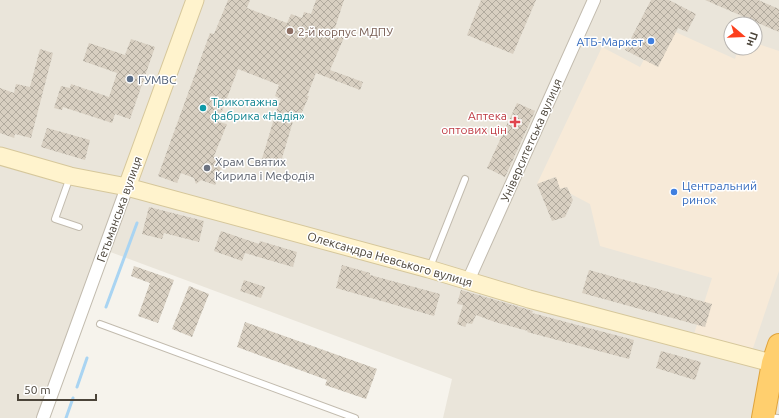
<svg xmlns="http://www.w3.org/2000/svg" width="779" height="418" font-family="Ubuntu,sans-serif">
<defs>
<pattern id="building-cross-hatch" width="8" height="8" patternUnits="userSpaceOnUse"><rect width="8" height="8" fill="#d8cfc1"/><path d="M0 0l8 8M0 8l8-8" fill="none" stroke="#b1aa9e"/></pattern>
</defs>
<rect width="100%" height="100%" fill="#f6f3ec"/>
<path fill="#eae5da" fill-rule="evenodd" d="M0 0H779V418H443L452 379 105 250 43 418H0ZM731 24H755V48H731Z"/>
<path fill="#f7ead8" d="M671 30 735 59 738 48H755V43L779 51V271L752 351 694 334 712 278 600 246 590 204 571 194 567 187 560 189 555 177 537 184 602 47 640 67 656 37Z"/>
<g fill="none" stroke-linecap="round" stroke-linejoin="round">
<path stroke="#a9d4f2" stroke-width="3" d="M106 307 137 223
M77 387 87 358
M66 418 73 398"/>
</g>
<path fill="url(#building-cross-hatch)" d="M228 0H250L247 8 287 23 291 14 302 18 304 12 311 14 316 0H344L334 31 345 35 330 70 363 82 360 90 316 73 307 96H309L299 119 294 118 279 168 261 162 276 112 281 99 275 96 279 85 238 69 218 122 227 124 214 156 224 159 215 185 201 180 196 184 194 178 181 173 177 183 158 176 210 33 214 34Z
M481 0H536L513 54 467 35Z
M651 0H669L696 14 687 32 678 28 658 67 625 50Z
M705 0H758L779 9V32Z
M131 39 155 47 130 119 115 114 112 123 63 107 62 110 54 108 61 86 70 88 71 84 109 97 117 73 83 61 89 43 125 55Z
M40 49 53 53 31 138 15 134 14 138 0 133V88L14 93 16 84 30 87Z
M517 103 535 111 505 177 487 168Z
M47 128 90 140 85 160 41 147Z
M556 177 560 189 567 187 573 200 565 217 552 221 537 184Z
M149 207 204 221 199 242 164 233 162 239 142 234Z
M221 231 259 244 260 241 297 252 293 267 245 253 242 261 214 251Z
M342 265 370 273V275L440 294 434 316 336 288Z
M134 266 174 280 158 323 138 316 150 283 131 276Z
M589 270 712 304 705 327 582 293Z
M244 280 265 287 261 298 240 291Z
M189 286 209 294 192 337 172 329Z
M461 290 533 311 532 313 634 340 629 359 527 332 528 331 495 322 476 315 472 324 467 323 465 327 457 324 463 305 457 304Z
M245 322 377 369 366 399 325 385 327 380 237 347Z
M661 351 701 362 695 380 656 368Z"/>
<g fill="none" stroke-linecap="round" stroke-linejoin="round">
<g stroke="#c2bbae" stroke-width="8">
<path id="lane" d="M70 177 55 219 79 227
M430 267 465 179
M100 324 355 418
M767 417 778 418"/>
</g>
<g stroke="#c2bbae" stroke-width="14">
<path id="street" d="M468 281 594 0
M43 418 127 187"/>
</g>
<g stroke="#d6c79b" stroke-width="19">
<path id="secondary" d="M0 156 70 176 127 187 429 269 529 299 779 365
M127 187 195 0"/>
</g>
<g stroke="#e0a43c" stroke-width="24">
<path id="highway" d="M763 418 773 363 779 345"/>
</g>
<use href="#lane" stroke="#fff" stroke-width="6"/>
<use href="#street" stroke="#fff" stroke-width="12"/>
<use href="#secondary" stroke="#fff3cd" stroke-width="17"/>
<use href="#highway" stroke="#ffcf6e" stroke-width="22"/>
</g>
<circle fill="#8d6e63" stroke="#fff" stroke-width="1.5" cx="290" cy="31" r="4"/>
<g fill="#3f7fe0" stroke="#fff" stroke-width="1.5">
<circle cx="651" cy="41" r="4"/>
<circle cx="674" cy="192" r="4"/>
</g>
<circle fill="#5c6f8a" stroke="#fff" stroke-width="1.5" cx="130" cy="79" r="4"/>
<circle fill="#0f9aa8" stroke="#fff" stroke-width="1.5" cx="203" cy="108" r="4"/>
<path fill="#e0444e" stroke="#fff" stroke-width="1.5" d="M513 116h4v4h4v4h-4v4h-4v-4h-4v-4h4z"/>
<circle fill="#6b7280" stroke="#fff" stroke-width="1.5" cx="207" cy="168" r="4"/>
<g text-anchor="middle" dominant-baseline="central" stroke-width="3" stroke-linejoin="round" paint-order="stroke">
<g font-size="12" fill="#785e54" stroke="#fff" text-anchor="start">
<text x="298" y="31">2-й корпус МДПУ</text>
</g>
<g font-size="12" fill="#366cbe" stroke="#fff" text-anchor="end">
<text x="643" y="41">АТБ-Маркет</text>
<text x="682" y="185" text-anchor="start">Центральний<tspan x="682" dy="14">ринок</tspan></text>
</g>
<g font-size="12" fill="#4e5e75" stroke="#fff" text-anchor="start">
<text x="138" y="79">ГУМВС</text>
</g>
<g font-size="12" fill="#0d838f" stroke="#fff" text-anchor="start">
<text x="211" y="101">Трикотажна<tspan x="211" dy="14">фабрика «Надія»</tspan></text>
</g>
<g font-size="12" fill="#be3a42" stroke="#fff" text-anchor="end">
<text x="507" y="115">Аптека<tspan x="507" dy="14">оптових цін</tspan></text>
</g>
<g font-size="12" fill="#4b4439" stroke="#fff">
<text transform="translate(531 140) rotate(-66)">Університетська вулиця</text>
<text transform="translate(119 209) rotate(-70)">Гетьманська вулиця</text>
<text transform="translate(390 259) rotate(16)">Олександра Невського вулиця</text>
</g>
<g font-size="12" fill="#5b616d" stroke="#fff" text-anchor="start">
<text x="215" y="161">Храм Святих<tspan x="215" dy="14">Кирила і Мефодія</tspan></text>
</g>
</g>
<g transform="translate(743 36) rotate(109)"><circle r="19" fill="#ffffff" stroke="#b7b4b0"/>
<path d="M0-3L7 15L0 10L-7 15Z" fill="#fc3f1d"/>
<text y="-6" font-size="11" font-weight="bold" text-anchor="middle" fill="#4b4439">Пн</text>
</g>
<path d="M18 394v6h78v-6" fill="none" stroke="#4b4439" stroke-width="2"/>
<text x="24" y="394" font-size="12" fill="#4b4439" stroke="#ffffff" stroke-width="3" paint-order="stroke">50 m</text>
</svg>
